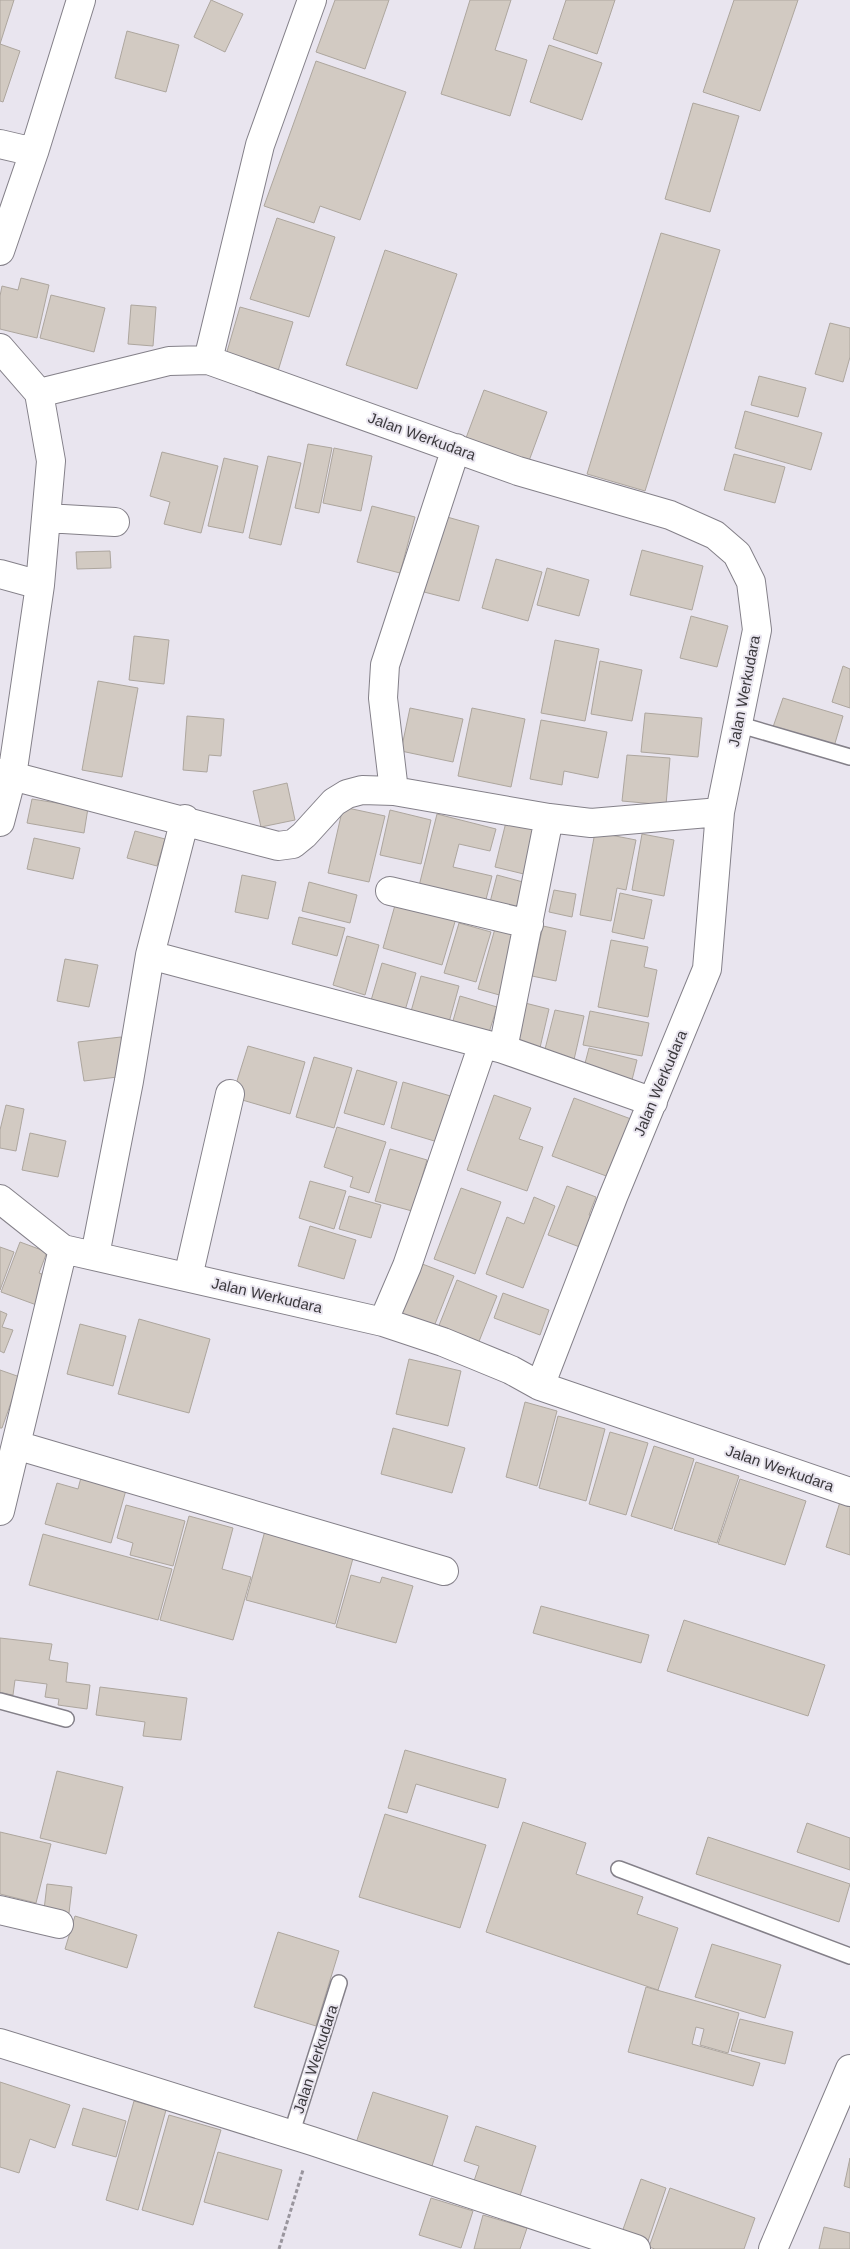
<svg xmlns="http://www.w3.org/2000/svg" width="850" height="2249" font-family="Arial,sans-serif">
<rect width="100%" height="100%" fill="#e9e5ef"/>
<path fill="#d2cac2" stroke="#ada69e" d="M0 0H14L0 44Z
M211 0 243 14 225 52 194 37Z
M335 0H389L365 69 316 52Z
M470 0H511L495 50 527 60 510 116 441 94Z
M566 0H615L597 54 553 39Z
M734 0H798L760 111 703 92Z
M127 31 179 45 166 92 115 78Z
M0 44 20 51 3 102 0 101Z
M549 45 602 63 582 120 530 102Z
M316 61 406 92 360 220 320 206 314 223 264 206Z
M693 103 739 116 710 212 665 199Z
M277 218 335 237 309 317 250 299Z
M661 233 720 250 645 491 587 474Z
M385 250 457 274 417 389 346 365Z
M21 278 49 285 37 338 0 329V296L2 286 18 290Z
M51 295 105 308 94 352 40 338Z
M131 305 156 307 153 346 128 344Z
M240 307 293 322 278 371 226 355Z
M830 323 850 328V357L843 382 815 374Z
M759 376 806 388 798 417 751 405Z
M484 390 547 412 526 469 463 446Z
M745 411 822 433 811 470 735 448Z
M308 444 332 448 319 513 295 508Z
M334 448 372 456 361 511 323 503Z
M162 452 218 466 201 533 164 524 170 502 150 496Z
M734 454 785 467 775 503 724 490Z
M268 456 301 463 281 545 249 538Z
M224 458 258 466 243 533 208 526Z
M372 506 415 517 400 573 357 562Z
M440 515 479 526 459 601 424 592 434 556Z
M642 550 703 566 692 610 630 595Z
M110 551 111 568 77 569 76 552Z
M496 559 542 572 528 621 482 608Z
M547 568 589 580 579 616 537 605Z
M691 616 728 626 717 667 680 658Z
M134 636 169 640 164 684 129 680Z
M555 640 599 649 585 721 541 713Z
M600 661 642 670 632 721 591 714Z
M843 666 850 669V708L832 702Z
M98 681 138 688 122 777 82 770Z
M783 698 843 716 833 750 772 730Z
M410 708 463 719 453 762 401 751Z
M472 708 525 719 511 787 458 776Z
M645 713 702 718 698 757 641 752Z
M187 716 224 719 221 756 209 755 207 772 183 770Z
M541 720 607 732 598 778 564 771 562 785 530 779Z
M627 755 670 758 666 805 622 801Z
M287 783 295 820 261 827 253 791Z
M32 799 88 808 84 833 27 823Z
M343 807 385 816 369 882 328 873Z
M390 810 431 820 421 864 380 855Z
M437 814 496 829 490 851 459 844 453 867 492 876 483 911 417 894Z
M506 822 543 831 532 876 495 867Z
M135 831 165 839 157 866 127 858Z
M595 832 636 840 626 890 617 888 611 921 580 915Z
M642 834 674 840 664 896 632 890Z
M34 838 80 848 73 879 27 869Z
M242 875 276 882 268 919 235 912Z
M497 875 534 885 525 920 488 910Z
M309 882 357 895 350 923 302 911Z
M554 890 576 894 572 917 549 912Z
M620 893 652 900 644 939 612 932Z
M397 898 457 915 442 965 383 948Z
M299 917 345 928 337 956 292 944Z
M459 923 491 932 476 982 444 973Z
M496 925 522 933 503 996 478 989Z
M543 926 566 931 556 981 532 976Z
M347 936 379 945 365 995 333 985Z
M611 940 648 947 644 967 657 970 648 1017 598 1007Z
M65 959 98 965 89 1007 57 1001Z
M382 963 416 973 404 1014 370 1004Z
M421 976 459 986 448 1026 410 1015Z
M460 996 497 1007 487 1039 451 1028Z
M517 1001 549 1009 539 1052 507 1044Z
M555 1010 584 1016 573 1064 543 1057Z
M590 1011 649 1023 642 1056 583 1045Z
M121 1037 126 1076 84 1081 78 1042Z
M248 1046 305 1062 290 1114 232 1097Z
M589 1048 637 1060 631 1084 583 1071Z
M314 1057 352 1068 334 1128 296 1117Z
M357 1070 397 1082 384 1125 344 1113Z
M403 1082 454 1097 441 1143 391 1128Z
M494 1095 531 1108 519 1139 543 1147 527 1191 467 1170Z
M574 1098 631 1119 609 1177 552 1156Z
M6 1105 24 1109 16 1151 0 1148V1130Z
M337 1127 386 1142 369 1193 350 1187 353 1177 324 1167Z
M30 1133 66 1141 58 1177 22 1170Z
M390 1149 427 1160 412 1211 375 1201Z
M310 1181 346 1191 334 1229 299 1218Z
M567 1186 596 1197 589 1215 597 1218 585 1249 548 1235Z
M461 1188 501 1202 475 1274 434 1259Z
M349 1196 381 1205 371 1238 339 1229Z
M534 1197 555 1206 523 1288 486 1274 507 1217 524 1224Z
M310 1226 356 1240 344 1279 298 1266Z
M20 1242 47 1252 39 1273 52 1278 42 1307 1 1292Z
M0 1247 14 1252 0 1290Z
M417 1262 454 1276 433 1329 396 1314Z
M457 1280 497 1296 476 1349 436 1333Z
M503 1293 549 1310 540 1335 494 1318Z
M0 1311 7 1314 2 1327 13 1330 4 1353 0 1351Z
M139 1319 210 1339 189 1413 118 1394Z
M80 1324 126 1336 113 1386 67 1374Z
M409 1359 461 1371 448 1426 396 1414Z
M0 1370 20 1377 2 1428H0Z
M525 1402 557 1411 537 1486 506 1477Z
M558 1416 605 1429 586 1501 539 1488Z
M393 1428 465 1448 452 1493 381 1474Z
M610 1432 648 1443 626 1515 589 1504Z
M654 1446 694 1459 672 1529 631 1516Z
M696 1462 739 1476 717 1543 674 1530Z
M83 1470 128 1483 111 1543 45 1524 57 1483 78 1489Z
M740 1479 806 1501 785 1565 718 1544Z
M840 1502 850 1505V1555L826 1547Z
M126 1505 185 1521 173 1566 130 1555 133 1543 117 1538Z
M189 1516 233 1528 222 1569 251 1577 233 1640 160 1620Z
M266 1527 355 1551 335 1624 246 1600Z
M43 1534 172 1569 158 1620 29 1585Z
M351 1575 380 1583 382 1577 413 1586 396 1643 336 1627Z
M541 1606 649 1635 641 1663 533 1633Z
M684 1620 825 1665 808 1716 667 1671Z
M0 1638 52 1644 49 1660 68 1663 66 1682 90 1685 87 1709 58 1705 59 1699 45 1697 47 1684 15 1680 13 1695 0 1693Z
M100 1687 187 1698 181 1740 143 1736 145 1722 96 1715Z
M405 1750 506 1779 498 1808 416 1784 407 1813 388 1808Z
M57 1771 123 1787 106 1854 40 1838Z
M385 1814 486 1845 460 1928 359 1897Z
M523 1822 586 1843 576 1874 643 1897 637 1914 678 1928 658 1990 486 1932Z
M807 1823 850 1838V1870L797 1852Z
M0 1832 51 1844 36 1903 0 1894Z
M708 1837 850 1884 839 1922 696 1874Z
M47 1884 72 1887 69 1913 44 1910Z
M75 1916 137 1935 127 1968 65 1949Z
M278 1932 339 1951 316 2026 254 2007Z
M712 1944 781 1965 765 2018 695 1997Z
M646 1987 739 2013 728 2053 700 2045 704 2029 696 2027 692 2044 760 2063 753 2086 628 2052Z
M740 2019 793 2032 785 2064 731 2051Z
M0 2082 70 2105 55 2148 30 2139 19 2173 0 2167Z
M373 2092 448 2116 432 2166 356 2143Z
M134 2101 166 2110 138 2210 106 2200Z
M83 2108 126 2121 116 2157 72 2145Z
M169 2115 221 2130 193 2225 142 2210Z
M476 2126 536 2146 519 2199 473 2184 479 2166 464 2161Z
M218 2152 282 2170 268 2220 204 2202Z
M850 2158V2188L844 2186Z
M641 2179 666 2188 647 2244 621 2235Z
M670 2188 755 2218 744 2249H655L649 2247Z
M431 2198 473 2211 461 2248 419 2235Z
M483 2215 527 2228 520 2249H474Z
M824 2227 850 2233V2249H819Z"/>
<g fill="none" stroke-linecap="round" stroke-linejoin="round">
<g stroke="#848089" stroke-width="18">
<path id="lane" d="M737 724 850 757
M0 1701 66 1719
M619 1869 850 1956
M291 2135 339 1983"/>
</g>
<g stroke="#848089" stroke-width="30">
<path id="street" d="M0 144 34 152
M0 251 34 152 81 0
M0 348 39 393 51 461 40 585 12 776 278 846 293 844 304 835 334 802 347 794 362 790 394 791 549 818 591 823 720 812
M208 360 260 145 312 0
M39 393 169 361 208 360 518 471 670 515 715 535 737 554 751 582 757 630 720 812 707 969 613 1197 540 1386
M46 518 115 522
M0 574 40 585
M0 773 12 776 0 822
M394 791 383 698 385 665 456 448
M390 891 529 924
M150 955 503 1049 653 1102
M503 1049 549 818
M0 1199 63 1249 383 1322 443 1342 511 1370 540 1386 850 1492
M95 1255 129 1081 150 955 185 819
M188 1277 230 1094
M383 1322 407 1266 483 1044
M16 1445 444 1571
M0 1511 63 1249
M0 1910 59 1924
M0 2043 312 2141 636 2249"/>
</g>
<g stroke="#848089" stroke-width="30">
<path id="secondary" d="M773 2249 850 2069"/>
</g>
<path stroke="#99959d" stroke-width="3" stroke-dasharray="4 2.5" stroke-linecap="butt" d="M279 2249 303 2170"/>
<use href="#lane" stroke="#fff" stroke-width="15"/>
<use href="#street" stroke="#fff" stroke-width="28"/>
<use href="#secondary" stroke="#fff" stroke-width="28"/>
</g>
<g text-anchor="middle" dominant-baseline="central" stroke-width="4" stroke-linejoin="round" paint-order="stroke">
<g font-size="15" fill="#3b393d" stroke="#e9e5ef">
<text transform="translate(422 436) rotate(20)">Jalan Werkudara</text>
<text transform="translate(744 691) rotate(-79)">Jalan Werkudara</text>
<text transform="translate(660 1083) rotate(-67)">Jalan Werkudara</text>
<text transform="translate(267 1295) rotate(13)">Jalan Werkudara</text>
<text transform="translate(780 1468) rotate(19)">Jalan Werkudara</text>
<text transform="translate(315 2059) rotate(-72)">Jalan Werkudara</text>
</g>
</g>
</svg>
